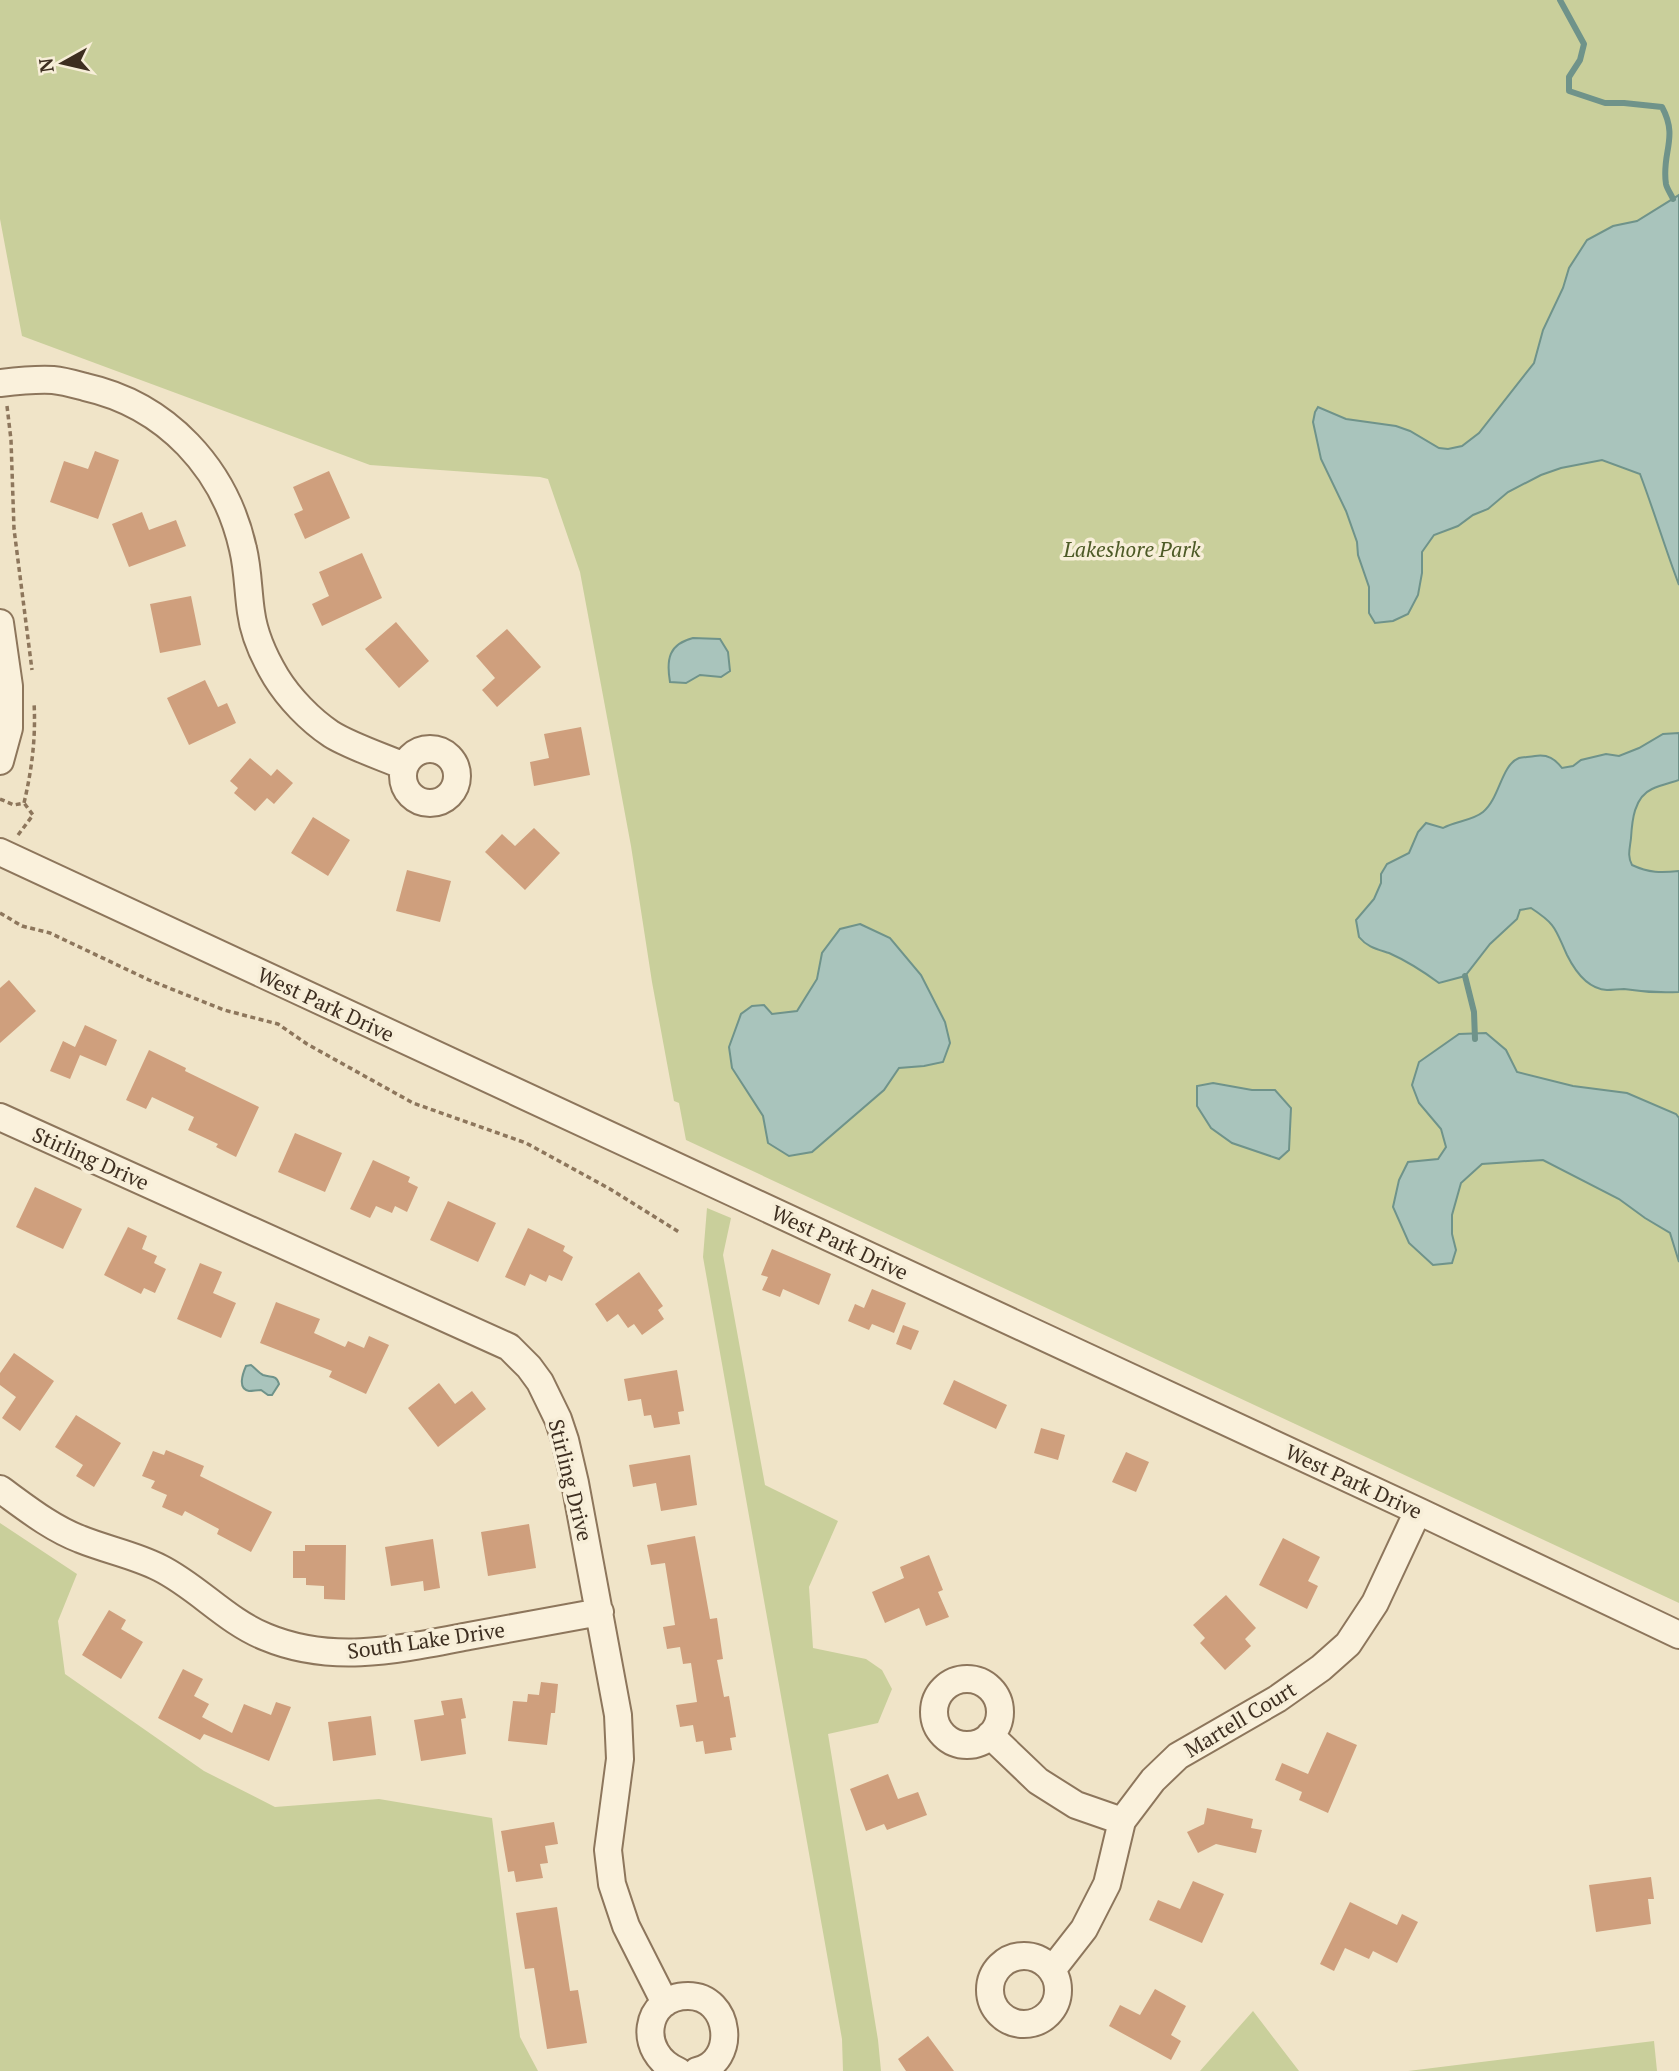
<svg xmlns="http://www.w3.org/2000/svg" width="1679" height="2071" font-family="'PT Serif',serif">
<rect width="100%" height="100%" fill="#f0e4c8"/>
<path fill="#c9cf9b" d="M0 0H1679V1603L686 1140 679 1103 674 1101 652 982 631 846 580 572 548 479 540 477 370 465 22 336 0 219Z
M707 1208 731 1218 723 1255 765 1485 838 1521 809 1587 813 1648 866 1659 882 1670 892 1689 878 1723 828 1734 878 2040 881 2071H843L842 2039 703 1257Z
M0 1523 77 1574 58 1621 65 1674 204 1771 275 1807 379 1799 492 1818 520 2037 538 2071H0Z
M1253 2011 1299 2071H1200Z
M1654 2041 1657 2071H1408Z"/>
<path fill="#a9c4bc" stroke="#6f938a" stroke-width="2" d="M1679 195V585C1665 548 1654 511 1640 474L1602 460 1561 468 1541 475 1508 492 1488 509 1473 515 1458 526 1434 535 1422 552V573L1418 595 1408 614 1393 621 1375 623 1369 613V587L1358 555 1357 542 1346 511 1321 459 1313 422 1315 412 1318 407 1346 419 1396 426 1410 431 1439 448 1448 449 1462 446 1479 433 1534 363 1543 330 1563 288 1569 268 1587 240 1613 226 1637 221Z
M693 638 720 639 728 652 730 671 721 677 700 675 686 683 670 682C666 659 669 644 693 638Z
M1679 733V780C1670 783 1661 785 1652 789 1634 797 1632 821 1631 838 1630 848 1627 856 1632 865 1649 873 1661 873 1679 871V992C1660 993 1643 992 1624 989 1618 989 1613 990 1607 990 1588 989 1575 971 1567 955 1555 929 1557 925 1531 908L1520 910 1517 919 1490 944 1465 976 1439 983C1424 972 1407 961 1389 953 1377 949 1367 947 1359 937L1356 920 1374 899 1381 883V874L1387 864 1409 853 1418 832 1426 823 1443 828C1455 821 1472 821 1483 812 1500 798 1501 765 1519 758 1523 757 1530 757 1535 756 1548 754 1555 759 1562 768L1573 766 1581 760 1606 754 1619 756 1639 748 1663 734Z
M860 924 890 938 921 975 945 1022 950 1043 943 1062 924 1066 899 1068 884 1090 812 1152 789 1156 768 1143 763 1116 732 1068 729 1047 741 1014 752 1006 764 1005 772 1014 797 1011 817 979 822 953 840 929Z
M1486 1033 1506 1050 1517 1072 1573 1086 1627 1093 1676 1114 1679 1118V1262L1670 1233 1645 1218 1619 1199 1543 1160 1482 1164 1461 1183 1452 1215V1234L1456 1250 1452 1263 1433 1265 1409 1243 1393 1207 1399 1180 1408 1162 1438 1159 1446 1147 1441 1129 1419 1103 1412 1085 1419 1062 1459 1034Z
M1213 1083 1252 1090H1275L1291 1108 1289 1150 1279 1159 1232 1143 1211 1128 1197 1106V1086Z
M251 1365C255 1368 259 1373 263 1375 271 1378 276 1374 279 1384L272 1395H268L261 1390C257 1390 253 1391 249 1391 237 1389 243 1373 246 1366Z"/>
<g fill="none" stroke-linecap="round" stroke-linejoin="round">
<path stroke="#6f938a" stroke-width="6" d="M1560 0 1584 44 1580 60 1569 77V91L1605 103H1624L1662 107C1679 138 1661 153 1666 184 1667 189 1671 194 1673 199
M1465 976 1474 1012 1475 1039"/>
</g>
<path fill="#cf9f7d" d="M95 451 119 460 98 519 50 502 64 461 88 469Z
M329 471 350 518 305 539 294 514 303 510 293 487Z
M142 512 149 530 176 520 186 546 129 567 112 524Z
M362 553 382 598 322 626 312 604 329 596 319 572Z
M191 596 201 645 160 653 150 604Z
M396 622 429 661 399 688 365 649Z
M507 629 541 667 497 707 482 690 495 678 476 656Z
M205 680 218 707 227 703 236 723 189 745 167 698Z
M581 727 590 775 534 786 530 762 549 758 544 734Z
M250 758 271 776 277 769 293 783 274 804 267 798 255 811 234 793 238 788 230 781Z
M313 817 350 840 328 876 291 853Z
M534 828 560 853 525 890 485 852 502 834 515 846Z
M407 870 451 881 440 922 396 911Z
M9 980 36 1011 0 1043V988Z
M85 1025 117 1040 106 1066 80 1055 70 1079 50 1071 63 1041 75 1047Z
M149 1050 186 1068 185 1071 259 1107 236 1157 216 1147 218 1144 188 1130 194 1117 152 1097 146 1109 126 1100Z
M295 1133 342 1153 325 1192 278 1172Z
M373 1160 410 1177 408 1182 418 1187 407 1212 395 1206 392 1213 376 1206 370 1218 350 1209Z
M35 1187 82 1209 63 1249 16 1227Z
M448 1201 496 1223 478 1262 430 1240Z
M128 1227 147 1236 142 1249 157 1256 154 1263 166 1269 155 1293 144 1288 141 1294 104 1275Z
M528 1228 565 1246 563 1251 573 1257 562 1281 549 1275 546 1282 530 1274 525 1286 505 1277Z
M772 1249 831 1274 819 1305 783 1289 780 1297 762 1290 768 1277 761 1275Z
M200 1263 222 1272 213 1293 236 1303 221 1338 177 1319Z
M639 1272 663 1306 658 1310 664 1319 642 1335 634 1324 628 1328 618 1314 607 1322 595 1304Z
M872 1289 906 1303 894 1333 872 1324 869 1330 848 1321 855 1304 864 1308Z
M276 1302 320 1319 314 1333 345 1347 348 1341 364 1348 369 1336 389 1345 366 1394 329 1377 332 1371 260 1343Z
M903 1325 919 1331 911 1350 896 1344Z
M14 1353 54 1381 20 1431 2 1418 16 1397 0 1385V1373Z
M677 1370 684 1411 678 1412 680 1424 654 1428 651 1415 644 1416 641 1399 628 1401 624 1379Z
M954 1380 1007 1405 996 1429 943 1404Z
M439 1383 455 1404 472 1391 486 1409 438 1447 408 1408Z
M76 1415 121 1443 94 1487 76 1476 83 1465 55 1447Z
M1041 1428 1065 1435 1058 1460 1034 1453Z
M166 1450 204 1466 200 1476 272 1512 251 1552 217 1534 219 1529 185 1511 182 1516 162 1507 167 1495 151 1488 155 1481 142 1476 153 1451 164 1455Z
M1126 1452 1149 1462 1136 1492 1112 1482Z
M690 1455 697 1505 661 1511 656 1483 633 1487 629 1465Z
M529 1524 536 1568 488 1576 481 1532Z
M695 1536 710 1619 717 1618 723 1659 717 1660 724 1697 729 1696 736 1737 730 1738 732 1750 705 1754 703 1741 696 1742 693 1725 680 1727 676 1705 697 1702 691 1663 683 1664 680 1647 667 1649 663 1627 675 1625 665 1563 651 1565 647 1545Z
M1283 1538 1320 1557 1308 1581 1318 1586 1307 1609 1259 1585Z
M433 1539 440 1588 424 1591 423 1581 391 1586 385 1547Z
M305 1545H346L345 1600 324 1599V1586L306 1585V1578H293V1551H305Z
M929 1555 943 1590 938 1592 949 1617 926 1626 919 1608 885 1623 872 1592 904 1578 900 1567Z
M1226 1595 1256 1628 1245 1639 1251 1646 1225 1670 1200 1643 1205 1638 1193 1625Z
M109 1610 126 1620 121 1629 143 1642 121 1679 82 1655Z
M183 1669 203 1679 194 1696 209 1704 202 1717 232 1733 244 1704 271 1715 276 1702 291 1707 269 1761 204 1734 200 1740 158 1718Z
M541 1682 558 1684 555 1713H551L547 1745 508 1741 513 1701 527 1702 528 1694 539 1695Z
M462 1698 466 1718 461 1719 466 1754 421 1761 414 1720 444 1715 441 1701Z
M371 1716 376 1755 333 1761 328 1722Z
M1327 1732 1357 1745 1328 1813 1299 1800 1302 1792 1275 1780 1282 1763 1308 1774Z
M888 1774 898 1799 918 1792 927 1815 887 1830 884 1824 866 1831 850 1789Z
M1207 1808 1253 1819 1251 1828 1262 1830 1256 1853 1216 1844 1198 1853 1187 1832 1204 1824Z
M554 1822 558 1844 545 1846 548 1863 540 1864 543 1878 516 1882 514 1871 508 1872 501 1831Z
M1651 1877 1654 1899H1648L1651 1924 1596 1932 1589 1885Z
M1193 1881 1224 1894 1202 1943 1149 1920 1158 1900 1180 1909Z
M1350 1902 1397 1925 1402 1914 1418 1922 1397 1963 1373 1951 1369 1959 1345 1948 1334 1971 1320 1964Z
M557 1907 570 1991 578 1990 587 2043 547 2049 534 1968 525 1969 516 1913Z
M1155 1989 1186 2006 1171 2035 1181 2041 1171 2060 1109 2026 1120 2005 1140 2015Z
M928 2036 954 2071H906L898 2059Z"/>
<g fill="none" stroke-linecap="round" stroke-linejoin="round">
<g stroke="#8d765c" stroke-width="30">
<path id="minor" d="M0 383C17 381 36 379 53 380 64 381 74 384 85 387 166 405 225 468 243 549 248 569 248 592 251 612 254 635 264 657 276 677 289 698 310 720 331 734 350 746 383 757 404 766
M0 623 9 686V728L0 761
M403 776a27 27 0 1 1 54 0a27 27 0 1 1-54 0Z
M0 852 1418 1511 1679 1635
M0 1117 509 1347 529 1367 540 1382 558 1419 565 1440 575 1483 618 1715 620 1759 608 1850 612 1884 626 1926 665 2003
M0 1489C25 1507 51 1528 80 1539 107 1550 135 1555 160 1568 198 1587 226 1621 266 1637 333 1665 401 1649 469 1636 513 1628 556 1620 600 1612
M934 1712a33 33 0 1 1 66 0a33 33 0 1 1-66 0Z
M990 1735 1038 1781 1076 1805 1122 1821
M990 1990a34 34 0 1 1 68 0a34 34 0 1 1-68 0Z
M1052 1970 1084 1929 1107 1884 1122 1821 1153 1780 1178 1756 1277 1699 1321 1668 1348 1644 1375 1603 1418 1511
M678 2071C636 2053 644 1996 688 1996 731 1996 738 2062 697 2071"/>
</g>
<path stroke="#8d765c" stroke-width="3.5" stroke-dasharray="5 3.5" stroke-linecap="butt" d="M7 406 11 440 14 529 32 670
M0 799 14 805 24 803C32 769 36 737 34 702
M18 835 33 815 24 803
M0 913 22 926 50 933 149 980 224 1010 278 1024 307 1044 413 1103 526 1143 610 1189 679 1232"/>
<use href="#minor" stroke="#faf1dc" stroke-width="26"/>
</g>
<g text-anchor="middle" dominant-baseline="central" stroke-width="7" stroke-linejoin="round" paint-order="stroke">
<g font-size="21" font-style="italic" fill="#4d5a26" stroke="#f7eed8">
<text x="1132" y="549">Lakeshore Park</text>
</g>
<g font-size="21" fill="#3d2e20" stroke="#f7eed8">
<text transform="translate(326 1004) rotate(25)">West Park Drive</text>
<text transform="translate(91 1158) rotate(24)">Stirling Drive</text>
<text transform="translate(840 1242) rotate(25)">West Park Drive</text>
<text transform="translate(571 1480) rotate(76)">Stirling Drive</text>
<text transform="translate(1354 1481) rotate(25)">West Park Drive</text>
<text transform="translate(426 1640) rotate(-8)">South Lake Drive</text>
<text transform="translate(1240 1719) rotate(-31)">Martell Court</text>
</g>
</g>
<g transform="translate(63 63) rotate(262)" stroke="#f7eed8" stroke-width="5" paint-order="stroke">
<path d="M0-5L12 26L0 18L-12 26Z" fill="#3d2e20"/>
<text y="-10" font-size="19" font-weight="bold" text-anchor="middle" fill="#3d2e20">N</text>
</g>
</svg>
